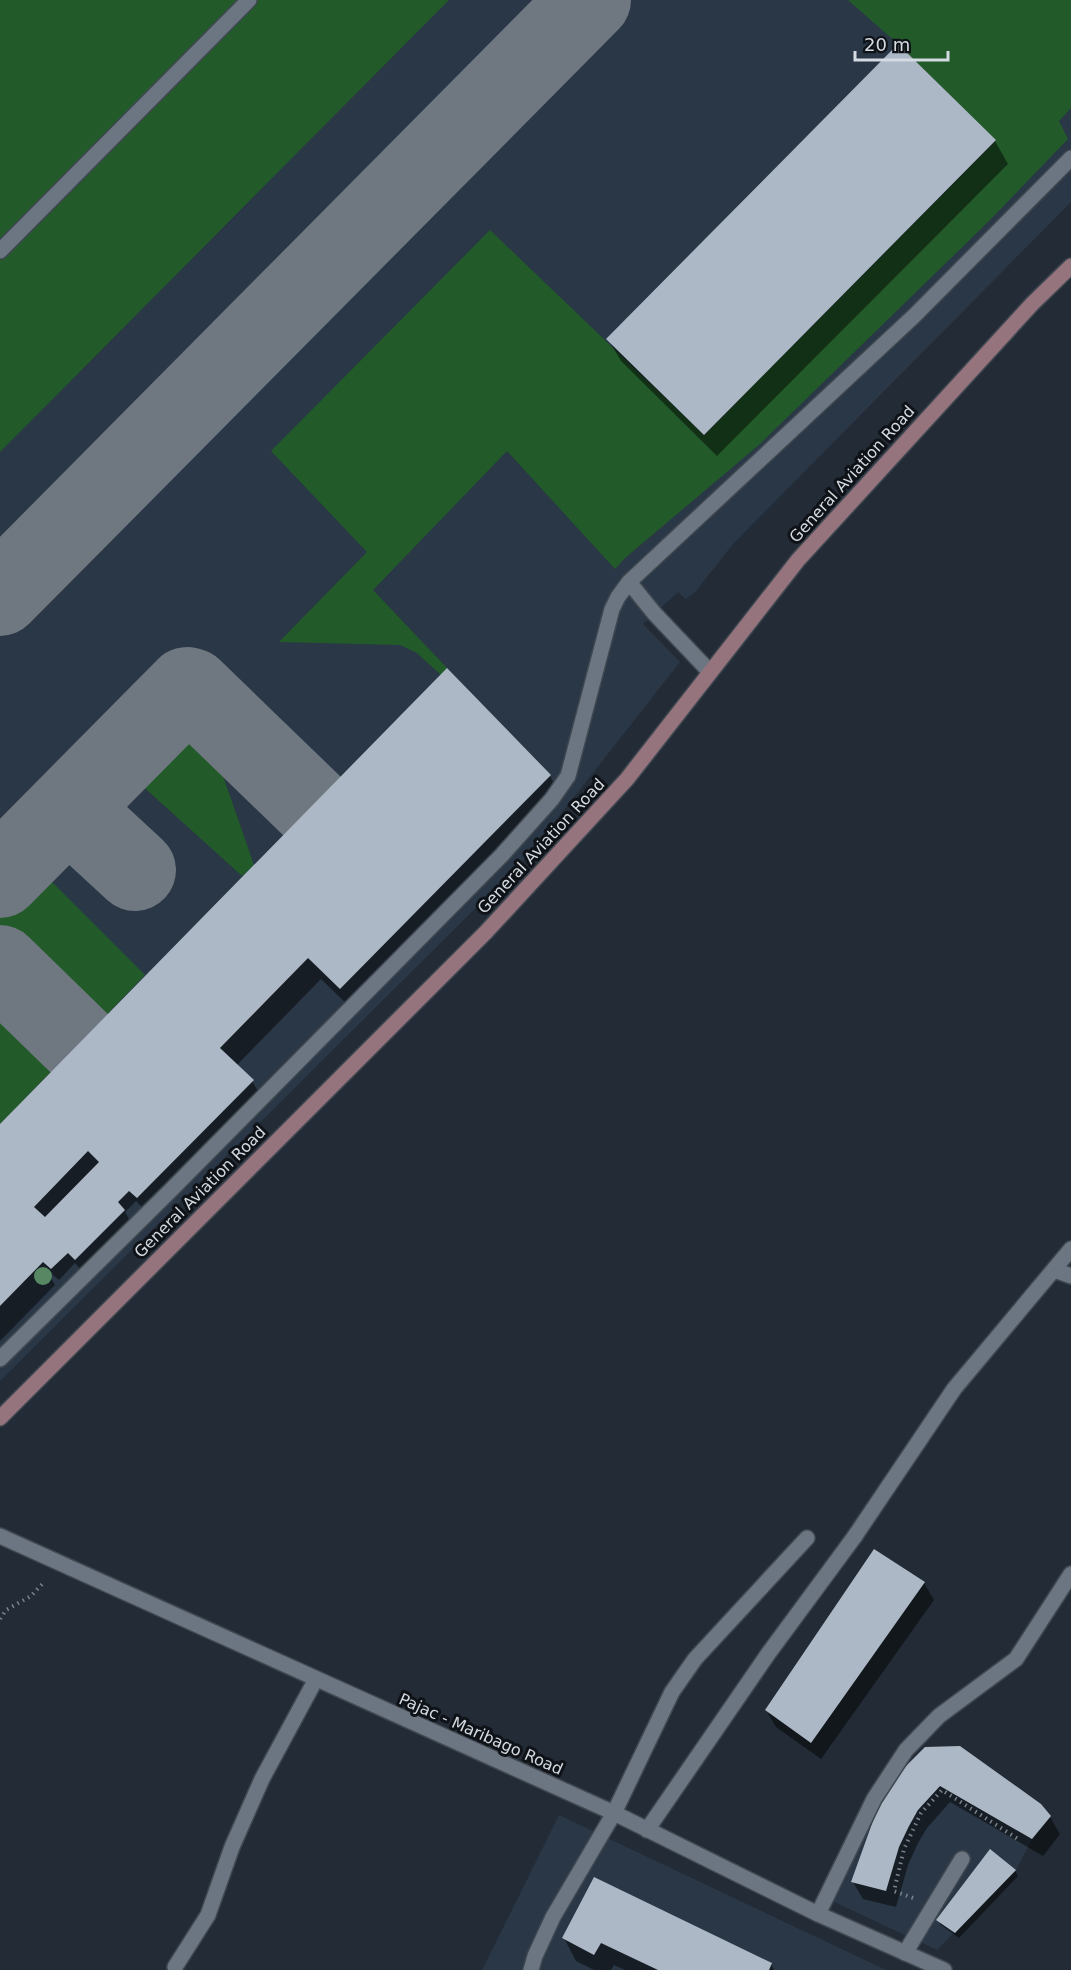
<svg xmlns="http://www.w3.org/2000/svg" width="1071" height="1970" font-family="'DejaVu Sans',sans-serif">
<rect width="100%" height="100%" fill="#222b36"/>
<path fill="#2a3746" d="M0 0H1071V202L734 543 696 591 686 599 678 592 643 624 680 662 527 857 0 1381Z
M960 1746 1041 1804 1051 1816 1032 1839 1016 1870 937 1950 832 1901 878 1807 899 1773 925 1747Z
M559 1815 886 1970H482Z"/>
<path fill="#225b29" d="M0 0H449L0 452Z
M848 0H1071V108L1059 121 1068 139 988 222 760 444 625 558 615 569 507 451 373 590 447 668 441 675 417 653 400 645 279 642 367 552 271 451 490 230 704 435 996 141 898 44Z
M188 712 207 730 254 865 242 876 127 772Z
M35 865 145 975 89 1033 0 947V900Z
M0 984 70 1052 0 1124Z"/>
<path fill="#0007" d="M898 47 995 141 1008 164 717 456 621 361 608 339Z
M550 776 562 798 353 1010 321 979 236 1066 252 1081 265 1103 144 1209 136 1201 125 1212 131 1222 82 1271 75 1263 59 1280 45 1268 55 1285 0 1341V1126Z
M924 1583 934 1600 821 1759 776 1727 766 1710Z
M900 1774 1050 1817 1060 1834 1043 1856 950 1802 927 1828 918 1843 908 1865 896 1907 863 1899 853 1882Z
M1015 1871 1018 1876 959 1938 941 1925 938 1920Z
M594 1879 771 1964 774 1970H625L614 1965 611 1970H594L576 1961 564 1938Z"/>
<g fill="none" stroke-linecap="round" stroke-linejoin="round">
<path stroke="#6f7780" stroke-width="82" d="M0 595 590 0
M69 809 135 870
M0 877 187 688 191 689 312 806
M0 966 79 1043"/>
</g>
<path fill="#acb8c5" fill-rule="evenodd" d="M898 44 996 140 704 435 606 339Z
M447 668 551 775 340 989 308 958 220 1048 254 1080 137 1198 129 1191 118 1202 125 1210 75 1260 68 1253 51 1269 43 1262 0 1306V1124ZM88 1151 99 1162 45 1217 34 1207Z
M874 1549 925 1582 811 1743 765 1710Z
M960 1746 1041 1804 1051 1816 1032 1839 940 1786 918 1810 909 1826 899 1847 886 1891 851 1882 878 1807 899 1773 925 1747Z
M990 1849 1016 1870 955 1933 936 1920Z
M594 1877 772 1963 769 1970H658L601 1943 594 1955 562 1938Z"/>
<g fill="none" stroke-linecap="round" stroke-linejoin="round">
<g stroke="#3f4750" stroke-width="18">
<path id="service" d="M0 251 249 0
M629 582 654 613 710 672
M1054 1270 1071 1276
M0 1359 171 1190 502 855 552 799 568 776 612 609 618 597 629 582 914 316 1071 158
M855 1536 954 1389 1071 1249
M905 1953 962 1859
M531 1970 535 1956 553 1917 614 1813 672 1692 695 1659 807 1538"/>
</g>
<g stroke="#3f4750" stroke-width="18">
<path id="minor" d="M647 1830 768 1654 855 1536
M818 1914 874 1799 906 1750 939 1716 1016 1659 1071 1574
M175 1967 208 1915 232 1847 262 1779 316 1679"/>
</g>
<g stroke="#3f4750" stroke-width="18">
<path id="tertiary" d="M0 1536 614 1813 818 1914 944 1970"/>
</g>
<g stroke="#3f4750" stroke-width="18">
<path id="secondary" d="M0 1418 486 932 627 779 798 560 1032 304 1071 266"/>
</g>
<path stroke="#7b838c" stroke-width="4" stroke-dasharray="1.5 4.5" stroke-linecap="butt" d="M0 1619 6 1610 31 1596 44 1582
M913 1898 894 1891 904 1849 921 1813 942 1790 1018 1839"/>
<use href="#service" stroke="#6b7682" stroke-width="15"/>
<use href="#minor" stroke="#6b7682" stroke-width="15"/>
<use href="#tertiary" stroke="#6b7682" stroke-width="15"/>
<use href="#secondary" stroke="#96747d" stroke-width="15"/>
</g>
<circle fill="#578863" cx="43" cy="1276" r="9"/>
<g text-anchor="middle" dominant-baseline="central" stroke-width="6" stroke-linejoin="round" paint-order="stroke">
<g font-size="16" fill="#d4dae1" stroke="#0f1318">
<text transform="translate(852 474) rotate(-48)">General Aviation Road</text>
<text transform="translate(541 846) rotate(-47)">General Aviation Road</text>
<text transform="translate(200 1192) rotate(-45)">General Aviation Road</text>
<text transform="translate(481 1734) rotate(24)">Pajac - Maribago Road</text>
</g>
</g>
<path d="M855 51v9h93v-9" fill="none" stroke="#d4dae1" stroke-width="3"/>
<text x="864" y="51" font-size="18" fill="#d4dae1" stroke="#0f1318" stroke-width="4.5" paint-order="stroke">20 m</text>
</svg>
